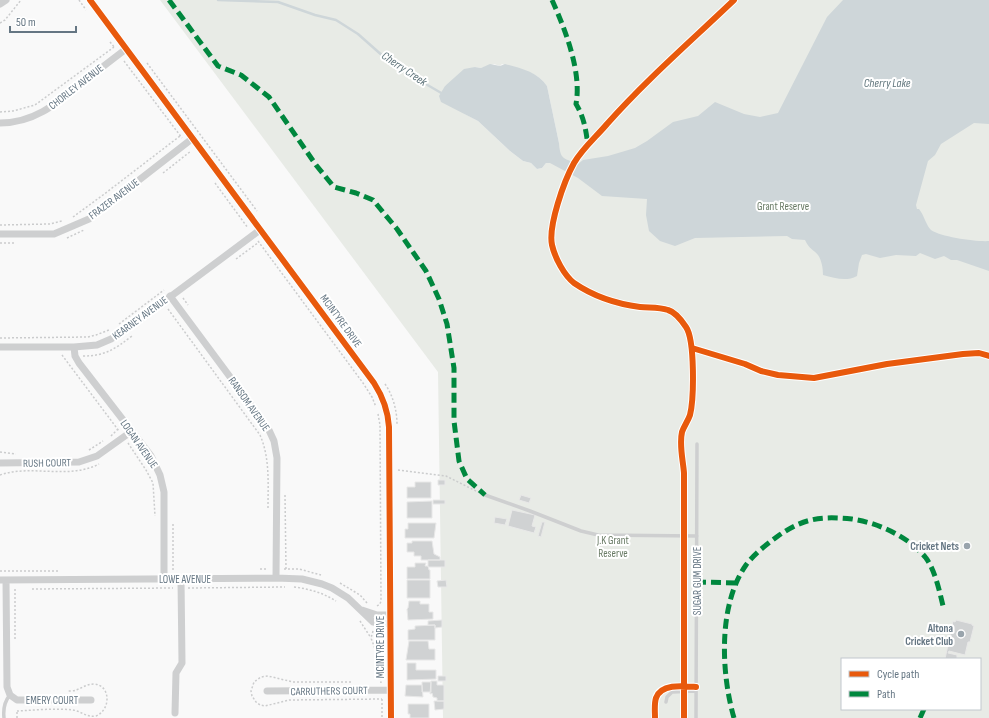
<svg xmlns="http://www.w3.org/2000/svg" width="989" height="718" font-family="'Sofia Sans Condensed',sans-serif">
<rect width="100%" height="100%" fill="#f9f9f9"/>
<path fill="#e8ebe6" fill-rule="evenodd" d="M160 0H989V718H443L438 372ZM494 64 500 66 502 64C518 69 537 71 547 86L559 143 550 163H546L542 168 537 169 531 163 523 161 510 151 478 121 465 114 445 86 475 67 481 68ZM842 659H980V709H842Z"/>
<path fill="#ced6d9" d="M843 0H989V124L974 123 941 144 935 155 928 161 916 205 917 209H919C924 215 926 225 931 230 941 237 977 242 989 241V271L957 260H951L944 256 935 259 920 253 916 256 896 255 880 258 866 254 862 255 859 263 857 276C846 282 835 278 823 275 823 269 822 261 818 255 814 250 809 249 805 240L792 239 787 236 695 238 675 246 660 241 649 231 646 215 647 199 602 196 578 178 550 163H546L542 168 537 169 531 163 523 161 510 151 478 121 441 102 439 96 445 86 464 69 475 67 481 68 490 64 500 66 505 64C520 68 538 72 547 86L559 143C560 161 565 158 578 164L583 160 608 156 635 148 647 141 673 122 698 116 715 102 744 114 760 117 778 113 827 17Z"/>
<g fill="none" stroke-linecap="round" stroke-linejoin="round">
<path stroke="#ced6d9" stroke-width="2.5" d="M218 0 278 2 315 15 336 20 358 34 393 65 443 94"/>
</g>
<path fill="#d0d2d3" stroke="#e8e8e8" d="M438 480H445V485H438Z
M415 482H431V498H407V487H415Z
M521 495 531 498 529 503 519 500Z
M433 500H445V504H433Z
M432 501V518H407V502Z
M512 510 535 515 532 526 536 527 534 533 508 526Z
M495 517 507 519 505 525 494 523Z
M542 522H545L541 537 538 536Z
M408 523H436L434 538H405V529H408Z
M412 541H432L434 554 440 557V560H421V556H414V552H407V543H412Z
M428 560H445V567H428Z
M415 563H426L425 566H428L429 570H430V579H407V567H415Z
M407 580H430V598H407Z
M446 580 447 587H438L437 581Z
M409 601H420V604H429V612H433V619L408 620 407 609 408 608Z
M442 620V627L435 628V625H428V621Z
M956 620 972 624V625L974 626 970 642H968L965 655 949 651 948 653 957 655V659H945L953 621 955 622Z
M435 625V640H408V630L415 629V626Z
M409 641H428L429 649H435V660H406Z
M407 663H416V670H436V679L407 680Z
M438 676H446V681H438Z
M431 681H437V685H444V701H437V698L433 697 432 693 430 694Z
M422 682H431V692H422Z
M406 685H422L423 697 405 696Z
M434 701H444V709L435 710Z
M408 704H429V718H410V714H408Z"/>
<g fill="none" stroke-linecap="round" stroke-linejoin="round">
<path stroke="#cbcccd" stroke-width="1.5" stroke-dasharray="2 2" stroke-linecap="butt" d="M79 0 86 10
M0 23 5 20 21 0
M110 42 115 48
M124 61 182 138
M147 63 257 211
M0 112 13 111 35 105 114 47
M163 173 191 151
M215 183 248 228
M73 217 103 195 180 136
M0 225 50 224 62 221
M67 238 84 230
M258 241 363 383 372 397 376 407
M0 243H16
M236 259 259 242
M183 298 188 305
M328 307 340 323
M168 309 260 435C270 458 268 483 268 508
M119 324 164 290
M0 338 88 337 96 335 109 330
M62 355 119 431
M83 356C105 356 115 349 132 336
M385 384C393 395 397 411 397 424
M111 436 118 429
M128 443 146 470 153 483 155 516
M89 450 103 441
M0 452 16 454
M398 470 446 476 480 493
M0 475C32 464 68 480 99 464
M285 495 286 569
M173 524V570
M260 569H268
M284 569H299L321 575
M0 571H60
M340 583 360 595 367 603
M294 587C310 589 323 593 336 601
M188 588 285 587
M15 589V641
M32 589 173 588
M377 606 380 604 381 601 380 425 378 414
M360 621 371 638
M373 631 371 638 377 654 381 683
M351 682H293L268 676 261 677 254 682 251 691 252 696 256 702 260 705 265 706 289 700 382 699
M382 699V718
M17 711C35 710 55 708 73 710 81 711 87 718 96 716 111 710 111 685 94 684 87 684 82 688 76 690 74 691 70 691 67 691
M17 718V710"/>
<path stroke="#cecfd0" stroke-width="3.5" d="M485 495 530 511 581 531 598 535 697 536
M666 702 667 697 672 692 696 691
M4 718C3 709 4 702 10 695
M696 718 697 444"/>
<path stroke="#cecfd0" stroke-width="7" d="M90 0 374 383C383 397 388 410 389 427L391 718
M0 4 6 0
M0 123C33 123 55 105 79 85 95 73 110 61 126 49
M0 234H54L89 219 193 138
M170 296 268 428 274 441 277 458 276 578
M0 347H74L97 345 111 339 127 329 260 230
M74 347 75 356 79 363 151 456 160 475 164 492V579
M0 463 79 462 97 456 132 431
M0 580 276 578 302 579 322 584 332 588 348 598 373 622 390 624
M6 580 7 687 10 695 17 700H91
M362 610 377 615H390
M267 691 390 690
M175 713 176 673 182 663 181 579"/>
<path stroke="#00873e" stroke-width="5" stroke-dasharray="10 5" stroke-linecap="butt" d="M169 0 218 66 241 75 269 97 316 165 334 187 356 193 373 200 397 229 426 271 439 299 447 324 454 368V421L459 461 467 479 485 495
M552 0C565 29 582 72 576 104 584 117 586 130 588 146
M696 582 737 583
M734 718C721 673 718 605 746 565 754 554 767 544 778 536 804 518 820 516 852 519 879 523 909 537 926 558 936 572 940 594 944 610
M920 718 924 709"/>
<g stroke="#fff" stroke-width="8">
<path id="cycleway" d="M90 0 374 383C383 397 388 410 389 427L391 718
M692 348 745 364 761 371 778 375 814 378 887 364 963 354 979 353 989 356
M655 718C655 712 654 704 656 698 661 683 684 686 696 687
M684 718V473C683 460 679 445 682 432 684 426 688 421 690 415 694 399 695 340 686 327 682 321 675 312 668 310 659 307 649 308 640 307 617 304 593 296 574 283 564 275 555 258 552 245 548 226 564 181 574 163 582 149 596 137 607 124 646 80 691 41 734 0"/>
</g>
<use href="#cycleway" stroke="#e8590c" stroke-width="6"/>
</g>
<g fill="#99a4ac" stroke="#fff" stroke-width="1.5">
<circle cx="967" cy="546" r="4"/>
<circle cx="961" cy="634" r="4"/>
</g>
<g text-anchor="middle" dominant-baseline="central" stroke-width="4" stroke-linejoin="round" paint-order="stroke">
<g font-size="11" fill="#657683" stroke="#fff">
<text transform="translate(76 87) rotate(-38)">CHORLEY AVENUE</text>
<text transform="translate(114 199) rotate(-37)">FRAZER AVENUE</text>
<text transform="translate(140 318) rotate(-36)">KEARNEY AVENUE</text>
<text transform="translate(341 321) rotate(54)">MCINTYRE DRIVE</text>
<text transform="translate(249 404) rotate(55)">RANSOM AVENUE</text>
<text transform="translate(139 444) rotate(55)">LOGAN AVENUE</text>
<text transform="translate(47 463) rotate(-1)">RUSH COURT</text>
<text x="185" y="579">LOWE AVENUE</text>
<text transform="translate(697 581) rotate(-90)">SUGAR GUM DRIVE</text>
<text transform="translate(380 647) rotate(-90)">MCINTYRE DRIVE</text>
<text transform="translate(329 691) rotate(-1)">CARRUTHERS COURT</text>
<text x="52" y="700">EMERY COURT</text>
</g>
<g font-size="11" fill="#687a64" stroke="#fff">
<text x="783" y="206">Grant Reserve</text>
<text x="613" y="540">J.K Grant<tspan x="613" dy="13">Reserve</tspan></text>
</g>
<g font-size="11" font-weight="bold" fill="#657683" stroke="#fff" text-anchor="end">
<text x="959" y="546">Cricket Nets</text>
<text x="953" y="628">Altona<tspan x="953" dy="13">Cricket Club</tspan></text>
</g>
<g font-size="12" font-style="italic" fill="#60757c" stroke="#fff">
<text transform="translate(404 69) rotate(34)">Cherry Creek</text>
<text x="887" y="83">Cherry Lake</text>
</g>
</g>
<rect x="841" y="658" width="140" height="52" fill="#ffffff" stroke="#c1c8cd"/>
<rect x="849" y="671" width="20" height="6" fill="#e8590c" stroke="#c1c8cd"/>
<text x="877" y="678" font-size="12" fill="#657683">Cycle path</text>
<rect x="849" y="691" width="20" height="6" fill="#00873e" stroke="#c1c8cd"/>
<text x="877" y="698" font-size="12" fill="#657683">Path</text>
<path d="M10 26v6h66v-6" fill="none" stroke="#657683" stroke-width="2"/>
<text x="16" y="26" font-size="12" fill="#657683" stroke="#ffffff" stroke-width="3" paint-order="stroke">50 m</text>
</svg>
